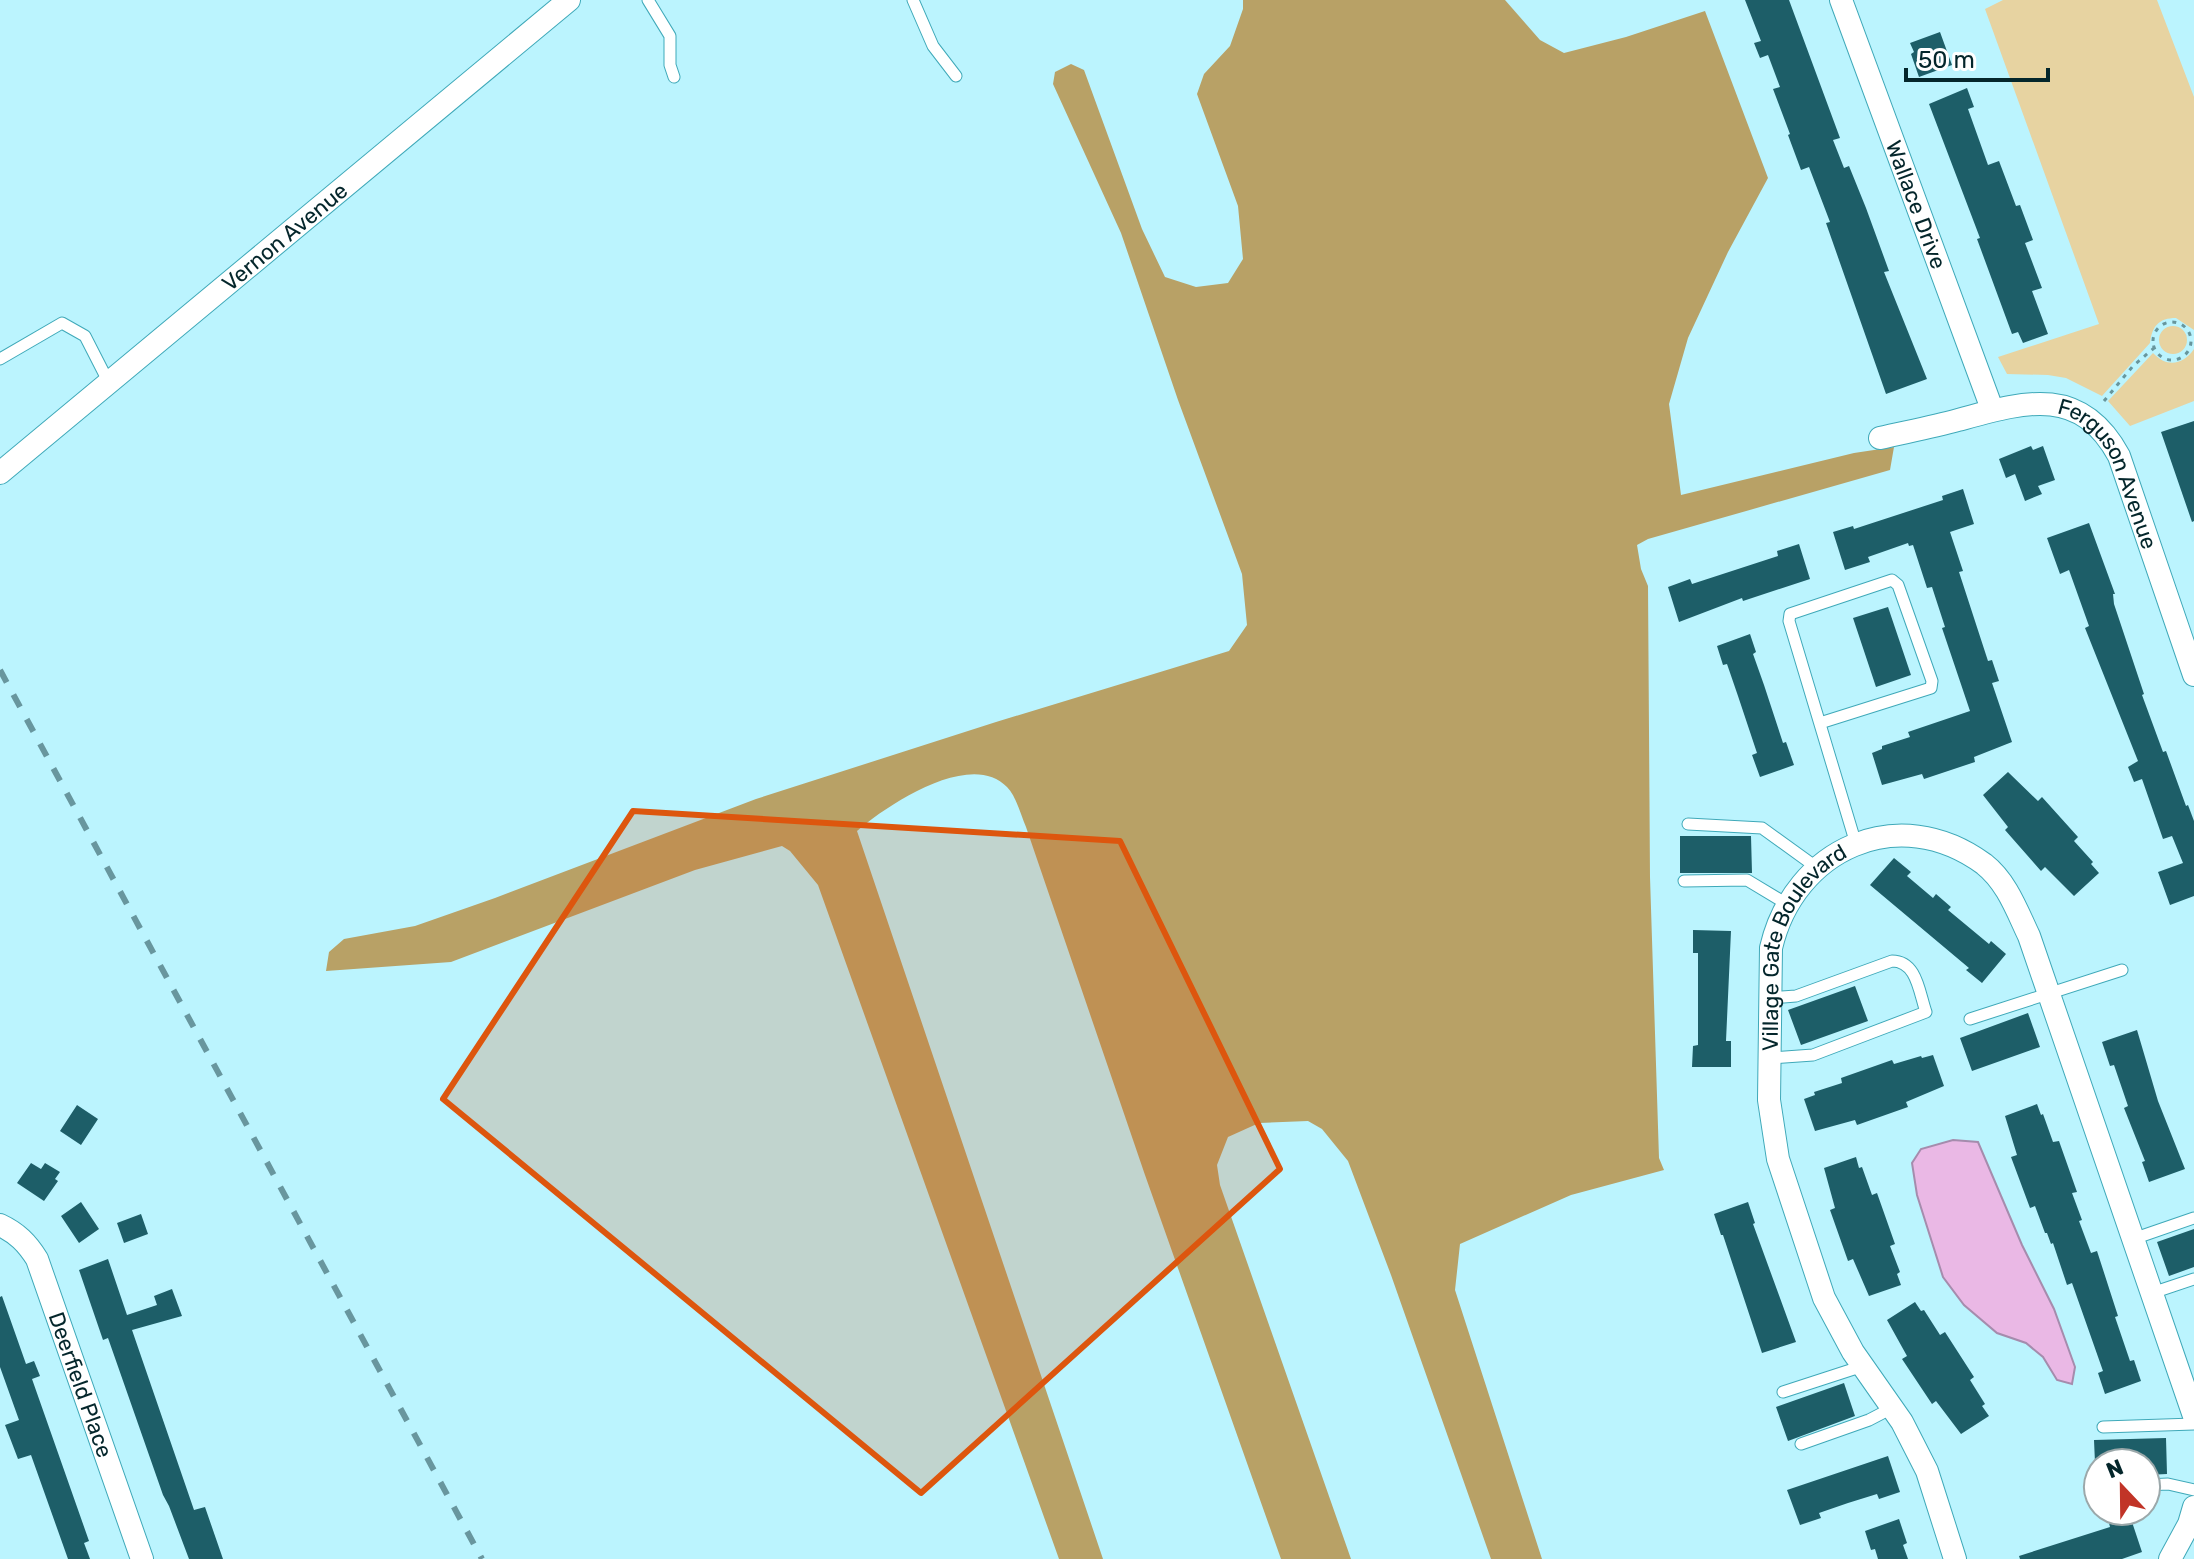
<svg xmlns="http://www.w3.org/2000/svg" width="2194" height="1559" font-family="Rubik,sans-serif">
<rect width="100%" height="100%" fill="#bbf4fe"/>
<path fill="#e7d3a1" d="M2003 0H2157L2194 97V330L2176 318C2159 318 2152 326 2150 343L2102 396 2066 378 2048 375 2007 374 1998 357 2099 324 1985 9Z
M2159 340a14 14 0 1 1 28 0a14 14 0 1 1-28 0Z
M2194 349V401L2130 426 2108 401 2153 353C2167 368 2183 365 2194 349Z"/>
<path fill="#b8a166" d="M1243 0H1505L1540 40 1564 53 1626 37 1705 11 1768 178 1728 252 1688 338 1669 404 1681 495 1854 453 1894 447 1890 470 1648 539 1637 545 1641 569 1648 586 1650 877 1659 1158 1664 1170 1571 1195 1460 1244 1455 1290 1542 1559H1491L1391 1275 1348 1161 1322 1129 1308 1121 1259 1123 1228 1137 1217 1165 1220 1185 1351 1559H1281L1145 1175 1026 827C1021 815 1016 796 1007 787 971 749 887 805 857 831L1103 1559H1059L818 885 790 851 782 846 695 870 451 962 326 971 329 952 344 939 415 926 495 898 756 799 996 722 1229 651 1247 625 1242 574 1178 400 1121 233 1053 84 1055 72 1071 64 1084 70 1142 229 1165 277 1196 287 1228 283 1243 259 1238 206 1197 94 1204 74 1230 46 1243 9Z"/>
<path fill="#eab8e5" stroke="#a58cad" stroke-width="2" d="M1953 1140 1978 1142 2022 1245 2054 1309 2075 1367 2072 1384 2057 1380 2043 1357 2026 1343 1997 1333 1964 1305 1943 1277 1917 1195 1912 1163 1921 1149Z"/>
<path fill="#1d5e68" d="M1745 0H1789L1840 138 1833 140 1844 168 1849 166 1866 208 1889 271 1884 272 1927 379 1886 394 1826 223 1830 222 1809 167 1801 170 1788 135 1790 134 1773 89 1780 87 1768 55 1760 58 1754 43 1761 41Z
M1940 32 1952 65 1919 77 1911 54 1914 52 1910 43Z
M1967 88 1974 107 1968 109 1988 165 1999 161 2016 206 2020 205 2033 240 2025 243 2042 288 2032 291 2048 334 2023 343 2018 332 2012 334 1977 239 1980 238 1929 104Z
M2194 421V521L2192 522 2161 432Z
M2031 446 2033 450 2043 446 2055 480 2038 486 2042 494 2025 501 2015 474 2006 478 1999 459Z
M1963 489 1974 524 1950 532 1963 571 1959 572 1988 661 1992 660 1999 681 1992 683 2012 742 1974 757 1975 762 1924 779 1922 774 1882 785 1872 753 1882 749V746L1910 737 1908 732 1970 711 1942 628 1945 627 1932 587 1927 588 1913 545 1909 546 1908 543 1868 557 1870 562 1845 570 1833 532 1853 526 1854 529 1943 500 1942 496Z
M2089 523 2115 594H2113L2114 604 2144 694 2142 695 2163 752 2166 751 2186 806 2188 805 2194 821V896L2170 905 2158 872 2183 863 2172 836 2163 839 2142 779 2134 782 2128 767 2138 761 2085 628 2089 626 2069 570 2060 574 2047 538Z
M1799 544 1810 579 1743 601 1742 598 1679 622 1668 587 1690 579 1692 584 1778 556 1777 551Z
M1888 607 1911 675 1876 687 1853 618Z
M1750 634 1756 652 1753 654 1764 685 1783 743 1786 742 1794 765 1760 777 1752 755 1757 753 1738 696 1727 664 1723 665 1717 646Z
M2008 772 2038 801 2042 797 2078 837 2074 841 2093 862 2091 864 2099 873 2074 896 2045 867 2041 871 2005 830 2008 827 1983 795Z
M1680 836H1751L1752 873H1680Z
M1894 858 1911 872 1907 876 1933 898 1936 894 1951 907 1948 910 1989 944 1991 941 2006 954 1982 983 1966 970 1969 968 1870 885Z
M1693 930 1731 931 1726 1041H1731V1067H1692L1693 1046 1698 1045V953H1693Z
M1855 986 1868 1021 1801 1045 1788 1010Z
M2028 1013 2040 1047 1972 1071 1960 1038Z
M2137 1030 2158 1101 2185 1169 2149 1182 2142 1162 2145 1161 2124 1108 2128 1106 2114 1065 2110 1066 2102 1042Z
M1933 1055 1944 1086 1906 1102 1908 1107 1857 1125 1855 1120 1815 1131 1804 1099 1815 1095 1814 1092 1842 1083 1841 1078 1892 1060 1894 1064 1921 1056 1922 1058Z
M2037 1104 2041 1115 2043 1114 2053 1142 2059 1141 2077 1192 2072 1193 2082 1220 2079 1221 2091 1253 2097 1251 2118 1316 2115 1317 2130 1361 2134 1360 2141 1381 2105 1394 2098 1373 2103 1371 2072 1283 2067 1285 2053 1243 2051 1244 2047 1233H2045L2035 1206 2030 1208 2011 1157 2017 1155 2005 1116Z
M77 1105 98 1119 81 1145 60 1131Z
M1856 1157 1859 1168 1862 1167 1872 1195 1877 1193 1895 1244 1890 1246 1900 1272 1897 1274 1901 1285 1869 1296 1853 1259 1848 1261 1830 1210 1835 1208 1824 1168Z
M31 1163 41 1169 45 1163 60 1172 55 1179 58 1181 44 1201 17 1183Z
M81 1202 99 1229 79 1243 61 1216Z
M1748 1202 1755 1223 1753 1224 1796 1342 1762 1353 1723 1235H1721L1714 1214Z
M141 1214 148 1234 124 1243 117 1223Z
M2194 1229V1267L2169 1276 2157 1242Z
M108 1259 127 1315 157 1305 154 1296 172 1289 182 1316 132 1330 194 1510 205 1507 223 1559H189L169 1506 163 1495 108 1338 103 1340 79 1270Z
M2 1296 26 1364 34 1361 40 1376 32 1379 89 1541 84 1543 90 1559H68L31 1455 18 1459 5 1425 19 1420 0 1367V1297Z
M1915 1302 1921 1311 1924 1310 1940 1335 1945 1332 1974 1377 1970 1380 1985 1404 1982 1406 1989 1416 1961 1434 1936 1401 1932 1404 1902 1359 1907 1356 1887 1320Z
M1844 1383 1855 1416 1788 1441 1776 1407Z
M2166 1438 2167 1474 2146 1475V1463H2095L2094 1440Z
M1888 1456 1900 1492 1879 1499 1877 1494 1848 1503 1819 1513 1821 1518 1800 1525 1787 1490Z
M2130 1516 2142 1552 2122 1559H2020L2019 1556 2110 1527 2109 1523Z
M1899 1519 1907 1543 1903 1545 1908 1559H1878L1875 1549 1871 1550 1865 1531Z"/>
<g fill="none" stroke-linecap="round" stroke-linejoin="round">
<g stroke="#3fa9b9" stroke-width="13">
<path id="lane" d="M648 0 670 36V65L674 77
M913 0 933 46 956 76
M0 359 62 323 85 336 109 383
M1820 723 1931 688 1932 681 1898 585 1892 580 1790 614 1789 621 1856 844
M1688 824 1762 828 1816 867
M1684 881 1747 880 1787 904
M1770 998 1796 996 1892 961C1917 961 1919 992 1926 1012L1813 1055 1771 1058
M1970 1019 2122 970
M2133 1239 2194 1218
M2152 1293 2194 1279
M1783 1392 1863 1366
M2103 1427 2194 1424
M1801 1444 1869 1420 1892 1408
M2146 1485 2168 1484 2194 1490"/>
</g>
<g stroke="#3fa9b9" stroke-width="24">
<g id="street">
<path id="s1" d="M1841 0 1992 409"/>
<path id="s2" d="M1880 438C1906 432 1933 427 1958 420 2024 402 2080 384 2119 456L2194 675"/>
<path id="s3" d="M0 473 569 0"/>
<path id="s4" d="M0 1225C17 1233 27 1243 37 1259L142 1559"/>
<path id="s5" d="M1955 1559 1927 1471 1902 1422 1853 1352 1824 1298 1778 1159 1769 1100 1771 948C1794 849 1898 801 1984 864 2007 882 2017 911 2029 936L2194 1416"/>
<path d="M2170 1559 2189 1524 2194 1507"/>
</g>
</g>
<path stroke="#67969d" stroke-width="3" stroke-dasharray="4 6" stroke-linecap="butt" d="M2153 341a19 19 0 1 1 38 0a19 19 0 1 1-38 0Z
M2104 401 2133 366 2154 348"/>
<use href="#lane" stroke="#fff" stroke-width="11"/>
<use href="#street" stroke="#fff" stroke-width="22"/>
<path stroke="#68969e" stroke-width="6" stroke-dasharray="14 14" stroke-linecap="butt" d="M0 670 482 1559"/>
</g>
<path fill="#dd560e" fill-opacity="0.2" stroke="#dd560e" stroke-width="6" stroke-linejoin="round" d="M633 811 1120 841 1280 1169 921 1493 443 1099Z"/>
<g text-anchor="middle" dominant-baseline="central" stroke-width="8" stroke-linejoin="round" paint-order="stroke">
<g font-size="22" fill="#04262b" stroke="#fff">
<text stroke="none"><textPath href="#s1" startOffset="218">Wallace Drive</textPath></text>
<text stroke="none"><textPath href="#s3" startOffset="370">Vernon Avenue</textPath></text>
<text stroke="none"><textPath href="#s2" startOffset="272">Ferguson Avenue</textPath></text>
<text stroke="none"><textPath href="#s5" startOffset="664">Village Gate Boulevard</textPath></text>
<text stroke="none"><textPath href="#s4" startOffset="184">Deerfield Place</textPath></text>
</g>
</g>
<g transform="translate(2122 1487) rotate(338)"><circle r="38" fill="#ffffff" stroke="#9ba8aa" stroke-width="2"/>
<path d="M0-6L14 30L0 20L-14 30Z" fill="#c13427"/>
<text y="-12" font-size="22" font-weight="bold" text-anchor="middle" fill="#04262b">N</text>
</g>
<path d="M1906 68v12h142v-12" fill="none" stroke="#04262b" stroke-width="4"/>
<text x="1918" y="68" font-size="24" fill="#04262b" stroke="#ffffff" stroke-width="6" paint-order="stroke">50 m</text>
</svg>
